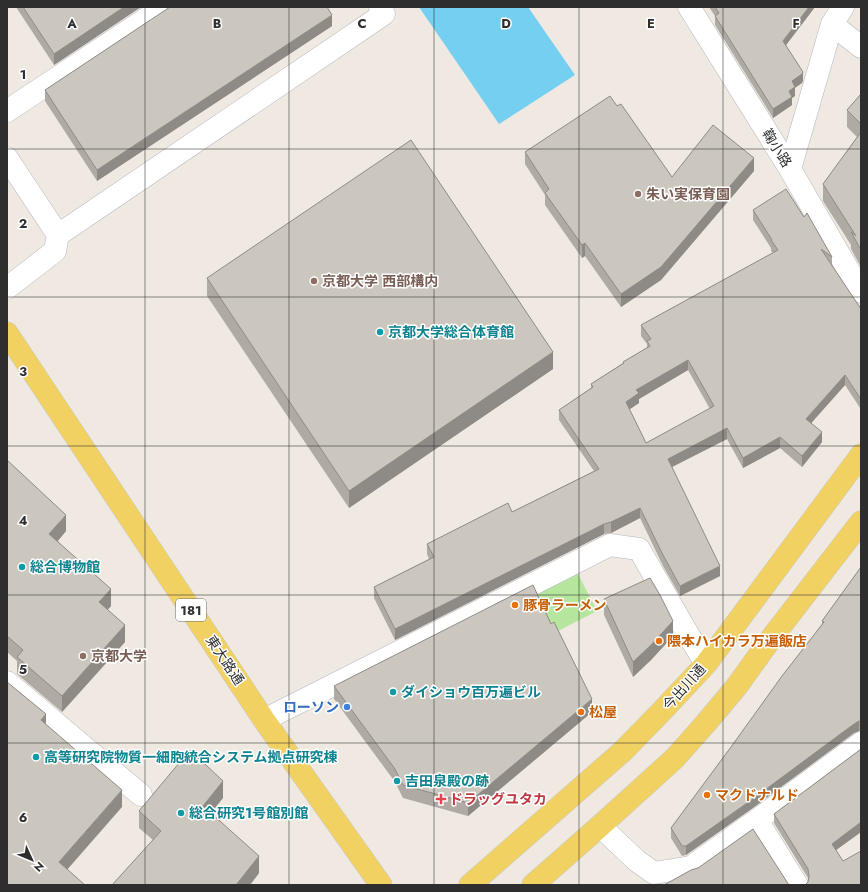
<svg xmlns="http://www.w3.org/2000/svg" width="868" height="892" font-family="Jost,'Noto Sans JP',sans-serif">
<rect width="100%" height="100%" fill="#efe9e1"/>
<path fill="#b6e59e" d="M577 572 597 611 554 633 534 593Z"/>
<path fill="#75cff0" d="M419 7H528L575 75 499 124Z"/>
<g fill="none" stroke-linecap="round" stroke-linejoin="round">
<g stroke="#b4b7c1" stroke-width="23">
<path id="minor" d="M689 7 790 169 861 292
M832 24 861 47
M7 111 164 7
M7 158 58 235 55 251 7 288
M790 169 832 24 843 7
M58 235 384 14 380 7
M7 682 141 795
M264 720 610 545 639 549 685 629 706 664
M757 820 797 885
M600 826 637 861 654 873 691 867 757 820 861 743"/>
</g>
<g stroke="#c9c9c9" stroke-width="23">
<path id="major" d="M7 333 264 720 381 885
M470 885 623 751 662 711 706 664 861 455
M533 885 600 826 675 758 706 723 737 686 770 640 861 522"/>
</g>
<use href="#minor" stroke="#fff" stroke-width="22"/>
<use href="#major" stroke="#f2d163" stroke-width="22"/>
</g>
<path fill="#afaba4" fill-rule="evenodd" d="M16 7H141L54 65Z
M709 7H815L786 45 803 80 802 83 795 87V96L792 98V105L773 118 715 25V16Z
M332 26 97 181 45 101V90Z
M861 94V267L851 249V245L823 201V184L857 137 847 127V110Z
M617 106 672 177 754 171 661 280 621 307 585 256 582 258 545 205V195L525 164V152Z
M753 210 804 217 832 257V266L861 309 860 408 845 385 811 423 822 442 802 467 780 448 743 468 727 439 672 467 720 576 680 596 663 566 640 518 611 533 604 534 395 640 374 598V587L429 559 427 554V544L512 512 594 471 559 420V410L591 388V384L623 363V362L647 348V344L641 336V325L773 253 771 251V248L753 220ZM688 370 710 409 646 443 629 409 639 403V399Z
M207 278 553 369 349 508 207 296Z
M7 460 66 531 58 541 111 606 107 610 125 642 62 712 17 674V661L7 652Z
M861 567V731H859L854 733 750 810 686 855 682 856 671 838V828L822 624V621Z
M604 599 673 636 651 660 633 677 604 615Z
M334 686 592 712 468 816 403 798 395 782 334 699Z
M861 749V832L836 850 808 882V878L774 823V814Z
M223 798 211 813 259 873 250 885H112L153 840 139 828V811Z"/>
<path fill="#8e8b86" d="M124 7H141L54 65V54Z
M809 7H815L783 49V41Z
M332 15V26L97 181V170Z
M803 72V80L802 83 792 90V81Z
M795 87V96L792 98V105L773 118V109L789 91Z
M754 158V171L661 280 621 307V294Z
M585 243V256L582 258V245Z
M553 352V369L349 508V491Z
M688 360V370L639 399V403L626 412V402L636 390Z
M845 375V385L806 429V419Z
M861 397V407L860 408V398Z
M727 428V439L668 469V459Z
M822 432V442L802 467V456Z
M780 437V448L743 468V458Z
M640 508V518L611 533V522Z
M66 515V531L49 551V534Z
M604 524V534L395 640V629Z
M720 566V576L680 596V586Z
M111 589V606L99 619V602Z
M673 621V636L651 660 633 677V662Z
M125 625V642L62 712V696Z
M592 699V712L468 816V803Z
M46 714V731L41 720Z
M859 721V731L854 733 750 810 686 855V846L854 724Z
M223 781V798L203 822V806Z
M122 790V807L59 879V862Z
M861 822V832L832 853V844Z
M259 856V873L250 885H236Z"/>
<path fill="#cbc7bf" stroke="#8e8b86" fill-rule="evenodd" d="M23 7H124L54 54Z
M170 7H327L332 15 97 170 45 90Z
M715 7H809L783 41 803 72 802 74 792 81 795 87 789 91 792 97 773 109 715 16 719 13Z
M861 94V124L847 110Z
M610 96 617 106 621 104 672 177 713 125 754 158 661 267 621 294 585 243 582 245 545 193 549 189 525 152Z
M861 132V250L851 232 856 236 823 184Z
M411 140 553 352 349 491 207 278Z
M786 189 804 217 807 213 832 257 821 249 861 309V397L860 398 845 375 806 419 822 432 802 456 780 437 743 458 727 428 668 459 720 566 680 586 663 555 640 508 611 522 604 524 395 629 374 587 434 557 427 544 508 503 512 512 599 469 559 410 593 387 591 384 624 363 623 362 650 346 647 341 651 339 641 325 778 250 771 240H772L753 210ZM688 360 714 406 646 443 626 402 639 393 636 390Z
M7 460 66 515 49 534 111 589 99 602 125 625 62 696 17 657 23 650 7 636Z
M861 567V722L859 721 854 724 750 801 686 846H682L671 828 731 747 782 676 824 622 822 621Z
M650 578 660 595 673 621 651 645 633 662 604 599Z
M533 585 551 624 554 622 592 699 468 803 403 785 395 769 334 686Z
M7 682 46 714 41 720 122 790 59 862 85 885H7Z
M861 749V822L832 844 843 861 861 851V885H805L808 882 809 876 808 869 774 814Z
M190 750 223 781 203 806 259 856 236 885H223V884L222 885H112L161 831 139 811Z
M753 829 787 882 789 885H664L691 870 698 868Z"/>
<path fill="none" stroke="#2e2e2e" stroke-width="1" stroke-opacity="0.55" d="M145 7V885M289 7V885M434 7V885M579 7V885M723 7V885M7 149H861M7 297H861M7 446H861M7 595H861M7 743H861"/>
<g fill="#8d6e63" stroke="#fff" stroke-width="1.5">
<circle cx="638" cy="194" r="4"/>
<circle cx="314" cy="281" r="4"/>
<circle cx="83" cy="656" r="4"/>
</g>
<g fill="#0f9aa8" stroke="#fff" stroke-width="1.5">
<circle cx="380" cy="332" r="4"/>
<circle cx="22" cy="567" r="4"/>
<circle cx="393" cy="692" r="4"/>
<circle cx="36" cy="757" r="4"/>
<circle cx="397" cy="781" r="4"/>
<circle cx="181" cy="813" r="4"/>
</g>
<g fill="#e8710a" stroke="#fff" stroke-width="1.5">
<circle cx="515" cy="605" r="4"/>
<circle cx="659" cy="641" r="4"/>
<circle cx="581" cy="712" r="4"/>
<circle cx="707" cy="795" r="4"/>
</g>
<circle fill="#3f7fe0" stroke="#fff" stroke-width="1.5" cx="347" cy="707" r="4"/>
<path fill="#e0444e" stroke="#fff" stroke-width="1.5" d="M439 793h4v4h4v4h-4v4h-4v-4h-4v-4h4z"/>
<g text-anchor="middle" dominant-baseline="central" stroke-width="3" stroke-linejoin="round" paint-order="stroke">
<rect fill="#fff" stroke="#6d6d6d" stroke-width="1" x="176" y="599" width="30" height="22" rx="3"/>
<g font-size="13" font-weight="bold" fill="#2e2e2e">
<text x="191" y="610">181</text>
</g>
<g font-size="14" fill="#2e2e2e" stroke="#fff">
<text transform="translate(777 148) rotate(58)">鞠小路</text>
<text transform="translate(225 660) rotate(56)">東大路通</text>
<text transform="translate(684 687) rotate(-48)">今出川通</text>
</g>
<g font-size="14" font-weight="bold" fill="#785e54" stroke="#fff" text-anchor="start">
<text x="646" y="194">朱い実保育園</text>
<text x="322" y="281">京都大学 西部構内</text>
<text x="91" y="656">京都大学</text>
</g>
<g font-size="14" font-weight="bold" fill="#0d838f" stroke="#fff" text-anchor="start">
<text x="388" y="332">京都大学総合体育館</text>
<text x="30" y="567">総合博物館</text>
<text x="401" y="692">ダイショウ百万遍ビル</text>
<text x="44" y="757">高等研究院物質一細胞統合システム拠点研究棟</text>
<text x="405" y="781">吉田泉殿の跡</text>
<text x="189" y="813">総合研究1号館別館</text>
</g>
<g font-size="14" font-weight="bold" fill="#c56008" stroke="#fff" text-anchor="start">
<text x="523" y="605">豚骨ラーメン</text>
<text x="667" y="641">隈本ハイカラ万遍飯店</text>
<text x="589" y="712">松屋</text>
<text x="715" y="795">マクドナルド</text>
</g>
<g font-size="14" font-weight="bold" fill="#366cbe" stroke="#fff" text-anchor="end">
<text x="339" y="707">ローソン</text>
</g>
<g font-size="14" font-weight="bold" fill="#be3a42" stroke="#fff" text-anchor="start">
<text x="449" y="799">ドラッグユタカ</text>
</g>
</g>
<g font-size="13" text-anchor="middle" font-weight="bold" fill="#2e2e2e" stroke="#fff" stroke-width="3" stroke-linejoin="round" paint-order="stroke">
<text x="72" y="28">A</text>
<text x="217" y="28">B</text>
<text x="362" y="28">C</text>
<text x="506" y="28">D</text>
<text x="651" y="28">E</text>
<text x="796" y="28">F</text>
<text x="23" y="79">1</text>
<text x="23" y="228">2</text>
<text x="23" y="376">3</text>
<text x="23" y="525">4</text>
<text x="23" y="674">5</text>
<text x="23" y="822">6</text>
</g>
<rect width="868" height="892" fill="none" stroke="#2e2e2e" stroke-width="16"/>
<g transform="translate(32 860) rotate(134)" stroke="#ffffff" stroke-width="3" paint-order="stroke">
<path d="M0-3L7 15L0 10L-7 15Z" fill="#2e2e2e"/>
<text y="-6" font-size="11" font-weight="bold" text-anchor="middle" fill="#2e2e2e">N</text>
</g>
</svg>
